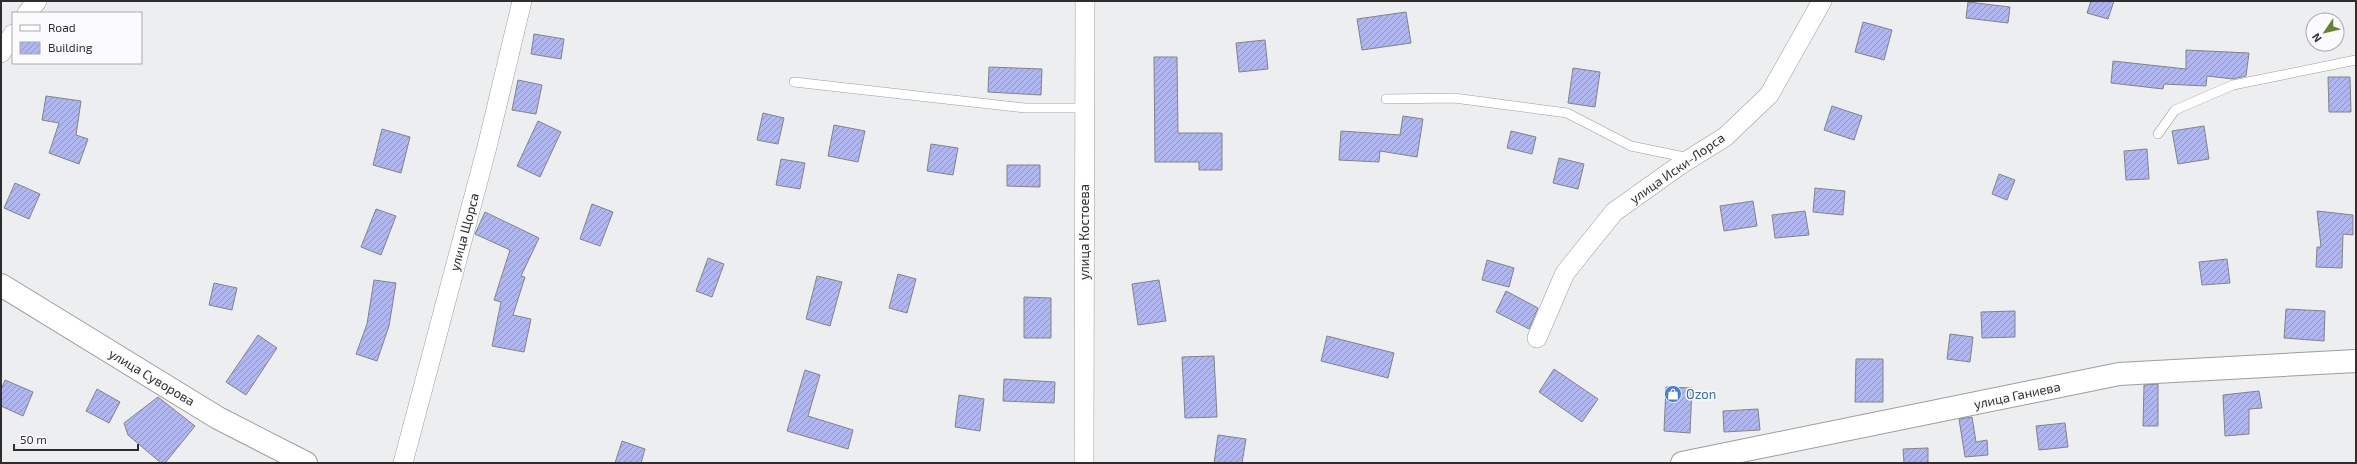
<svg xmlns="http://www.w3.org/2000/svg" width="2357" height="464" font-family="'Exo 2',sans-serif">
<defs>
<pattern id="building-hatch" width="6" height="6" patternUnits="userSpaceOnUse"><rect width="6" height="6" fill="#b0b6f0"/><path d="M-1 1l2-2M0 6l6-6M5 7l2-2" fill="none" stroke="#9094c3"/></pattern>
</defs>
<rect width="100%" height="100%" fill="#edeef0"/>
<path fill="url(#building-hatch)" stroke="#838486" d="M2091 1H2114L2108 19 2087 13Z
M1968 2 2010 7 2008 23 1966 18Z
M1406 12 1411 43 1362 50 1357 19Z
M1863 22 1892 30 1884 60 1855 52Z
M534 34 564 39 561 59 531 54Z
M1265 40 1268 69 1239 72 1236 43Z
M2186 50 2249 53 2246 76 2233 79 2207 76 2206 86 2164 84 2163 89 2111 83 2113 61 2186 69Z
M1154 57H1177L1178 133H1222V170H1199V162H1155Z
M989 67 1042 69 1041 95 988 92Z
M1573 68 1600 72 1595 107 1568 103Z
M2328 77H2350L2351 112H2329Z
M518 80 542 85 536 114 512 110Z
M46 96 81 101 76 135 88 139 79 164 49 153 59 123 42 120Z
M1832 106 1862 116 1854 140 1824 130Z
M763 113 784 118 778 144 757 140Z
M1403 116 1423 119 1417 157 1380 151 1379 162 1339 160 1341 131 1400 135Z
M538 121 561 132 540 177 517 166Z
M834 125 865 131 858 162 828 156Z
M2204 126 2209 159 2178 164 2172 131Z
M382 129 410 137 401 173 373 165Z
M1511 131 1536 137 1532 154 1507 148Z
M931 144 958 148 953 175 927 171Z
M2147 149 2149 179 2126 180 2124 151Z
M1559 158 1584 164 1578 189 1553 183Z
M781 159 805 163 800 189 776 185Z
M1007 165H1040V187L1007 186Z
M1999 174 2015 180 2007 200 1992 194Z
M15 183 40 194 29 219 4 208Z
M1815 188 1845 191 1843 215 1813 212Z
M1753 201 1757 226 1724 231 1720 206Z
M592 204 613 212 600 246 580 239Z
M376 209 396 216 381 255 361 247Z
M1805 211 1809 235 1775 238 1772 215Z
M2317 211 2353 215V235L2343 234 2342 268 2316 267 2317 247H2321Z
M485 212 539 238 521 276 525 277 513 315 531 319 524 352 492 346 501 302 494 300 510 250 475 234Z
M708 258 724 264 712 297 696 291Z
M2227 259 2230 283 2202 285 2199 262Z
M1487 260 1514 268 1509 287 1482 280Z
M898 274 916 279 907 313 889 308Z
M817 276 842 282 830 326 806 319Z
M374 280 396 283 389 326 377 361 356 354 367 324Z
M1159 280 1166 321 1138 325 1132 284Z
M214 283 237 288 232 310 209 305Z
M1506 291 1538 308 1529 329 1496 312Z
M1024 297 1051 298V338H1024Z
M2286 309 2325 311 2324 341 2284 338Z
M2015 311V337L1982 338 1981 312Z
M1950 334 1973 337 1970 362 1947 359Z
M258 335 277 348 246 395 226 382Z
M1327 336 1394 353 1388 378 1321 361Z
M1214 356 1217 417 1185 418 1182 357Z
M1856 359H1883V402H1855Z
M1554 369 1598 399 1582 422 1539 392Z
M805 370 820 375 808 416 853 430 848 449 787 431Z
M1004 379 1055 382 1054 403 1003 401Z
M5 380 33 392 23 416 1 406V390Z
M2158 384V426H2143L2144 385Z
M1666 387 1692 388 1690 433 1664 431Z
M97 389 120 402 109 423 86 411Z
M2259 391 2262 408 2249 409V434L2225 436 2223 395Z
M959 395 984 399 980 431 955 427Z
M158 397 195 426 165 463H161L128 435 124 423Z
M1758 409 1760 430 1724 432 1723 411Z
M1972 417 1976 442 1987 440 1988 455 1965 457 1959 419Z
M2065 423 2068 447 2039 450 2036 426Z
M1218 435 1246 439 1242 463H1214Z
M622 441 645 449 641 463H615Z
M1928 448V463H1904L1903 449Z"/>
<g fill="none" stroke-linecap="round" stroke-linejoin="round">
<g stroke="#9c9d9f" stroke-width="10">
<path id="lane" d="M794 82 1025 108H1084
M1386 99 1454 98 1567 113 1631 146 1689 158
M2158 134 2175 110 2233 85 2356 60"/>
</g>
<g stroke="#9c9d9f" stroke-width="20">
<path id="street" d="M27 13 37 1
M1 53 13 34
M1537 338 1565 273 1614 212 1680 165 1725 137 1769 95 1822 1
M403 463 487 147 522 1
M1084 463 1085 1"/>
</g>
<g stroke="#9c9d9f" stroke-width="24">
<path id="secondary" d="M1 285 218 418 306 463
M1682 463 2119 374 2356 361"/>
</g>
<use href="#lane" stroke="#fff" stroke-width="9"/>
<use href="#street" stroke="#fff" stroke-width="19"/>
<use href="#secondary" stroke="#fff" stroke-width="22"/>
</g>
<defs>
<g id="shop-disc" transform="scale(0.9)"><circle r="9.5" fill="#3f7fe0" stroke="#fbfbfd"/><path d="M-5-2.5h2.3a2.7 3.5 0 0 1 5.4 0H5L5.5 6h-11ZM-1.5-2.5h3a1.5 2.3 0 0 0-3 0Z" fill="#fff"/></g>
</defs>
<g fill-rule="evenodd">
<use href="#shop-disc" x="1673" y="394"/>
</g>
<g text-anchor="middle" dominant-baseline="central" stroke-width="3" stroke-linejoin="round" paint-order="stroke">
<g font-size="13" fill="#2e2e2f" stroke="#fbfbfd">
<text transform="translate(1677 168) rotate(-35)">улица Иски-Лорса</text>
<text transform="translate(464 232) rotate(-75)">улица Щорса</text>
<text transform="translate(1084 232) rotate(-90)">улица Костоева</text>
<text transform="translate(152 377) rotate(31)">улица Суворова</text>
<text transform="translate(2017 395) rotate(-12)">улица Ганиева</text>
</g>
<g font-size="13" fill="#366cbe" stroke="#fbfbfd" text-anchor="start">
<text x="1686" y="394">Ozon</text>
</g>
</g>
<rect width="2357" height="464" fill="none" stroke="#2e2e2f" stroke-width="4"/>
<rect x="12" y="12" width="130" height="52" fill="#fbfbfd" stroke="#a9a9ab"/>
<rect x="20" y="25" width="20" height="6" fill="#ffffff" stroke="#a9a9ab"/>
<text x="48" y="32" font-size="12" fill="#2e2e2f">Road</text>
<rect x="20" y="42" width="20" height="12" fill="url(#building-hatch)" stroke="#a9a9ab"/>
<text x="48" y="52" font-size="12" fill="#2e2e2f">Building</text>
<g transform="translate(2325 32) rotate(235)"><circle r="19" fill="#fbfbfd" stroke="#a9a9ab"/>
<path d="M0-3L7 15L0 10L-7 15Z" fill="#698133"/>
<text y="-6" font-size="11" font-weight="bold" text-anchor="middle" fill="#2e2e2f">N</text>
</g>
<path d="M14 444v6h124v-6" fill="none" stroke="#2e2e2f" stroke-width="2"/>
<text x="20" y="444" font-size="12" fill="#2e2e2f" stroke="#fbfbfd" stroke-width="3" paint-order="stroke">50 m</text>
</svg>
